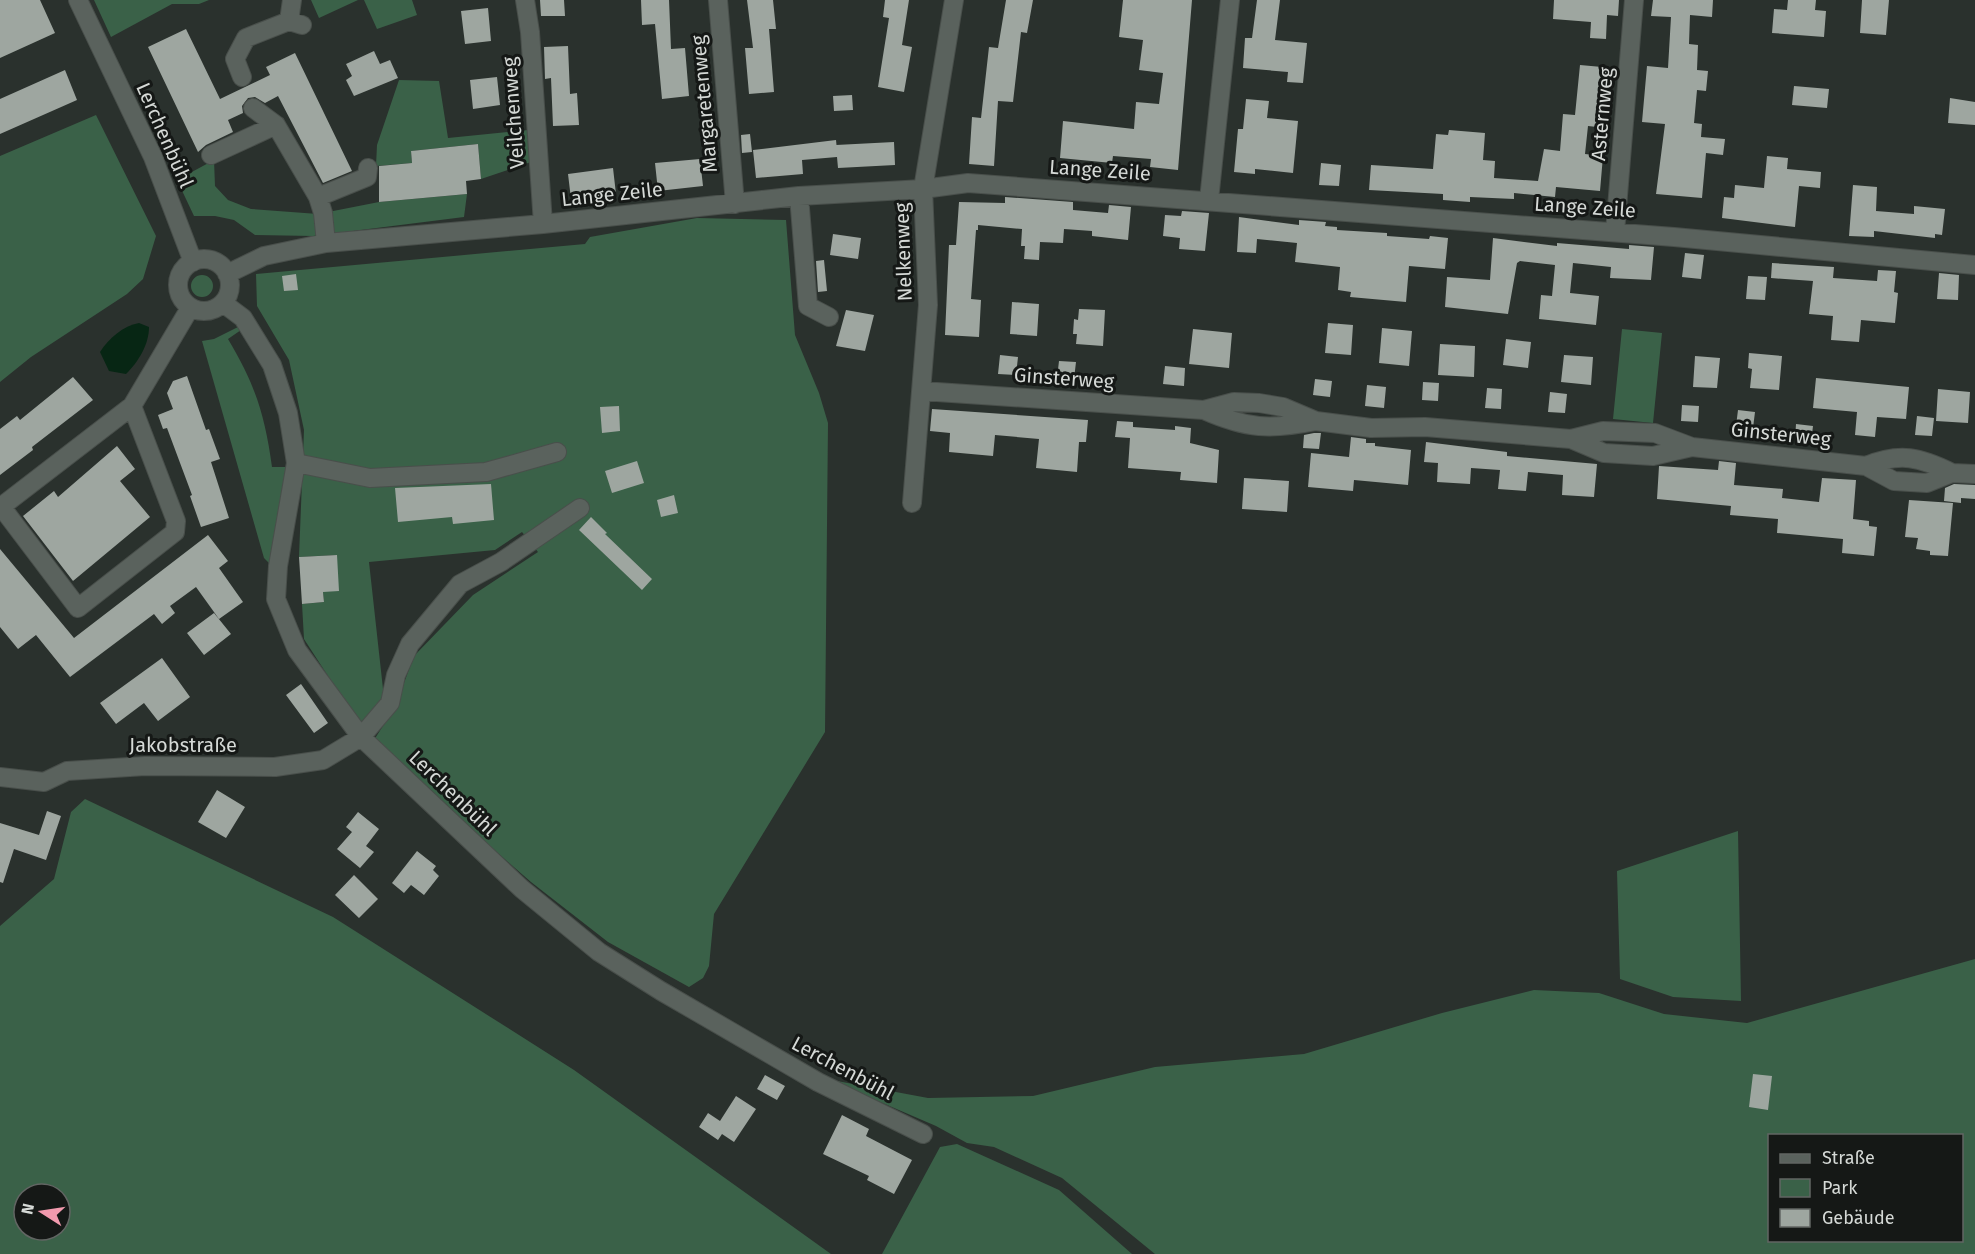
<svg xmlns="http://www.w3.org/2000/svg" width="1975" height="1254" font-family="'Fira Sans',sans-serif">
<rect width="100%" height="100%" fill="#2a312d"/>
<path fill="#3a6148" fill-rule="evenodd" d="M94 0H209L199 4H172L111 37Z
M311 0H358L319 18Z
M364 0H412L417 15 377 29Z
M399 80 439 81 448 138 528 130 531 162 481 179 478 144 411 151 412 163 376 166 377 145Z
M96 115 156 236 143 279 127 294 31 357 0 382V156Z
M214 160 215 186 228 200 251 209 318 214 379 202 467 194 464 217 313 236 255 235 234 220 215 216H194L177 180Z
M697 218 786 220 795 335 819 393 828 423 825 732 714 914 709 966 703 978 689 987 608 942 531 882 405 772 374 740 395 707 414 656 473 595 538 552 522 532 495 550 369 562 384 698 361 727 304 639 302 604 324 602 323 592 336 555 299 557 304 430 289 360 257 306 256 274 585 244 590 237Z
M191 286a11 11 0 1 1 22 0a11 11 0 1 1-22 0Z
M238 327 241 330 228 339C255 384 265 415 272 467H288L271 565 264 558 202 341 214 339Z
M1622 329 1662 333 1653 423 1613 419Z
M85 799 333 917 574 1070 831 1254H0V926L54 879 71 812ZM24 1194H60V1230H24Z
M1738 831 1741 1001 1673 997 1620 979 1617 871Z
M1975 959V1254H1155L1062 1178 994 1147 967 1143 936 1126 836 1083 837 1081 928 1098 1033 1096 1155 1067 1304 1054 1442 1013 1534 990 1599 993 1664 1014 1747 1023ZM1770 1136H1962V1240H1770Z
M957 1144 1059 1190 1132 1254H882L940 1147Z"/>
<path fill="#072614" d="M139 323 149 327C149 345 138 362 126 374L109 371 100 352C109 338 123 326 139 323Z"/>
<path fill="#9ea6a0" d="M0 0H40L55 33 0 58Z
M540 0H564L565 16H541Z
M641 0H669L671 49 685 48 689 96 662 99 655 24 642 25Z
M747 0H773L776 29H769L774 92 749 94 745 48H753Z
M885 0H909L902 45 912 47 904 92 878 87 889 18 883 17Z
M1006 0H1033L1027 33 1021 32 1013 102 998 101 994 166 969 164 972 117 981 118 989 47 998 48Z
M1123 0H1192L1178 170 1150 167 1151 159 1113 156 1112 163 1060 158 1063 121 1134 129 1136 102 1159 104 1163 73 1139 70 1143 40 1119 37Z
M1257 0H1280L1275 40 1307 43 1303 83 1287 82 1288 72 1243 68 1245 38H1252Z
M1554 0H1619L1618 16 1607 15 1606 39 1590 38 1591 22 1553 19Z
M1653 0H1713L1712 17 1690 15 1689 44 1698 45 1697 70 1708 71 1706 91 1697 90 1694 123 1702 124 1701 137 1725 139 1723 155 1706 153 1702 198 1656 194 1665 124 1642 122 1647 66 1668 68 1671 17 1651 16Z
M1788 0H1816L1815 10 1826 11 1824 37 1772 33 1774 9 1787 10Z
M1862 0H1889L1886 35 1860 33Z
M488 8 491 41 465 44 461 11Z
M186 29 220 99 270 75 266 67 295 53 352 171 323 183 278 96 265 103 255 97 248 98 242 106 243 113 228 120 233 132 206 145 198 152 148 47Z
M568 46 570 94 577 93 579 125 553 126 551 78 545 79 544 47Z
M374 51 380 64 390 60 398 78 354 96 346 80 352 76 346 64Z
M1580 65 1613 68 1611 100 1599 99 1597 127 1588 126 1585 154 1603 156 1600 191 1556 187 1555 197 1514 193V199L1470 197V202L1443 200V194L1369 190 1371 165 1433 169 1436 134 1448 135 1449 130 1485 133 1483 160 1495 161 1494 178 1538 181 1544 149 1560 151 1563 114 1575 115Z
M65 70 77 100 0 134V99Z
M497 77 500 105 473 109 470 80Z
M1794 86 1829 89 1827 108 1792 105Z
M852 95 853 110 834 111 833 96Z
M1950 98 1975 102V125L1948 123Z
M1246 99 1269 101 1267 118 1298 121 1293 173 1255 169V174L1234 172 1238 129H1243Z
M750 134 752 152 742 153 741 135Z
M836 140 837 150 836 145 894 142 895 165 838 168 837 157 802 160 803 174 756 178 753 150Z
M478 144 481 179 466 181 467 194 379 202V166L412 163 411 151Z
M1767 156 1788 158 1787 169 1821 172 1820 188 1799 186 1795 227 1722 218 1724 197 1734 198 1735 185 1764 188Z
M700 159 703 186 658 191 655 163Z
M1321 163 1341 165 1339 186 1319 185Z
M613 168 616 194 571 199 568 174Z
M1853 185 1877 187 1876 211 1914 214V206L1945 209 1942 235 1935 234V238L1874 231V237L1849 236Z
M1005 197 1073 202V210L1108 213 1109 205 1131 207 1128 240 1092 236V231L1064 229 1063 243 1040 242 1039 260 1024 259 1025 246H1021L1022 229 978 225V230H976L971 299 981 300 979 337 945 335 949 245H956L959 202 1005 203Z
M1182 211 1209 213 1205 251 1179 249 1180 238 1163 236 1165 215 1181 216Z
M1239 217 1299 225V220L1326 222 1325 226 1337 227V230L1387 233V236L1429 239 1430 236 1448 238 1445 269 1409 266 1406 302 1350 297 1351 292 1338 290 1340 267 1295 262 1297 243 1257 239 1256 253 1237 252Z
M833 234 861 238 858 259 830 255Z
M1493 238 1557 246V243L1629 249V245L1654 247 1651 280 1610 278 1611 267 1573 263 1570 293 1599 296 1596 325 1539 319 1541 295 1552 296 1555 265 1520 261 1517 263 1508 314 1445 307 1447 277 1490 280Z
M1685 253 1704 255 1701 279 1682 277Z
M824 260 827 291 818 292 816 261Z
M1772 263 1834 267 1833 278 1877 281 1878 270 1896 271 1894 292 1898 293 1895 323 1861 320 1859 342 1831 340 1833 316 1809 314 1813 281 1771 278Z
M1939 273 1959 275 1958 300 1937 299Z
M296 274 298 290 284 291 282 276Z
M1748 276 1767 277 1765 300 1746 299Z
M1012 302 1039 304 1037 336 1010 334Z
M1079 309 1105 310 1103 346 1076 344 1077 334H1073L1074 319 1078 320Z
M846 310 874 315 865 351 836 346Z
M1328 323 1353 325 1351 355 1325 353Z
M1382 328 1412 331 1409 366 1379 363Z
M1193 329 1232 333 1229 368 1189 364Z
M1506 339 1531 342 1528 368 1503 365Z
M1440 344 1475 346 1474 377 1438 375Z
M1749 353 1782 356 1779 390 1750 388 1752 369 1748 368Z
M1000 355 1018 357 1016 375 998 374Z
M1564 355 1593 357 1591 385 1561 382Z
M1695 356 1720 358 1717 388 1693 387Z
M1059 361 1076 362 1074 379 1057 378Z
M1165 366 1185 368 1184 386 1163 384Z
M187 376 206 430 209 429 220 459 211 462 229 518 201 527 190 496 192 495 167 428 163 429 158 415 173 409 167 393 173 381Z
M73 377 93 400 32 447 33 450 0 475V429L17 416 20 420Z
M1816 378 1909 387 1906 419 1877 417 1875 437 1855 435 1857 412 1813 408Z
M1315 379 1332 381 1330 397 1313 395Z
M1423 382 1439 383 1438 401 1422 400Z
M1367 385 1386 387 1384 408 1365 406Z
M1487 388 1502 389 1501 409 1485 408Z
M1938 389 1970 392 1968 423 1936 421Z
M1550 392 1567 394 1565 413 1548 412Z
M1682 405 1699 406 1698 422 1681 421Z
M619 406 620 431 602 433 600 407Z
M932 409 1088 420 1086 442H1079L1077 472 1036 468 1039 439 995 435 993 456 949 452 950 433 930 431Z
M1738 410 1755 412 1753 428 1736 426Z
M1917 416 1934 418 1932 436 1915 435Z
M1117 421 1133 422V427L1175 430V426L1191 428 1190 443 1219 450 1217 483 1180 480 1181 472 1128 468 1130 438 1115 437Z
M1796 424 1813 426 1811 442 1795 440Z
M1314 433H1321L1319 449 1303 448 1304 435Z
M1351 437 1366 439V443H1375V446L1411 450 1408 485 1354 480 1353 491 1308 487 1311 453 1349 457Z
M1426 442 1507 452V456L1597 464 1594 497 1562 495 1563 475 1528 472 1526 491 1498 489 1500 470 1471 468 1470 484 1437 482 1438 463 1424 462Z
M117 446 135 469 120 481 150 517 73 581 23 516 54 491 58 497Z
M637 461 644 483 612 493 605 471Z
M1719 461 1736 463 1734 485 1783 489 1782 498 1819 502 1822 478 1856 480 1853 519 1869 521V526L1877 527 1874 556 1842 553 1843 539 1777 533 1778 519 1730 515 1731 506 1657 499 1659 466 1718 470Z
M1244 478 1289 481 1287 512 1242 509Z
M491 484 494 520 453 524 452 517 398 522 395 488Z
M1954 484 1975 485V499L1961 498V503L1944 501 1945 488Z
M674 495 678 513 661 517 657 500Z
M1909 500 1953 503 1948 556 1930 555V551L1916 549 1918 538 1905 537Z
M591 517 607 533 605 534 652 579 642 590 579 530Z
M208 535 228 561 219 568 243 602 219 619 196 587 170 606 175 613 162 624 154 614 70 677 36 635 18 649 0 627V549L74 638Z
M337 555 339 591 323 592 324 602 302 604 299 557Z
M214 613 231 634 204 655 187 633Z
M162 658 190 697 158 721 144 703 116 724 100 703Z
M301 684 328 723 314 733 286 695Z
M217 790 245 807 226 838 198 822Z
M47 811 61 816 46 860 14 849 3 883 0 882V823L39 835Z
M358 812 379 829 366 846 374 852 360 868 337 849 352 832 346 827Z
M417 851 436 866 433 870 439 876 424 895 411 885 404 893 392 883Z
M354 875 378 899 359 918 335 895Z
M1753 1074 1772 1076 1768 1110 1749 1107Z
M765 1075 785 1086 777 1100 757 1089Z
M736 1096 756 1109 734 1142 722 1134 718 1140 699 1127 708 1113 720 1121Z
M842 1115 869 1129 866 1136 912 1160 894 1194 867 1180 869 1176 823 1154Z"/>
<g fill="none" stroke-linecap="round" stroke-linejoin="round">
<g stroke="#494f4b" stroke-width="20">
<path id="minor" d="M78 0 153 157 193 262
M525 0 530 32 543 224
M718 0 735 204
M289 21 292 0
M242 77 235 59 246 38 289 21 302 25
M253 108 276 125 318 197 323 213 326 243
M211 155 276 125
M799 196 808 306 829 317
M318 197 367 177 368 168
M1209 200 1230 0
M1615 232 1634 0
M178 285a26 26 0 1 1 52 0a26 26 0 1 1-52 0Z
M227 274 264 256 326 243 543 224 799 196 923 189 968 183 1674 237 1975 265
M223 303 243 318 272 365 288 413 296 463 278 566 276 599 297 650 361 737 522 889 599 952 661 991 818 1082 923 1134
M922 391 1204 410 1234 402 1259 403 1283 407 1316 421 1371 428 1425 427 1571 439 1604 453 1653 456 1692 447
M132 406 176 521 175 532 78 608 3 509 6 503 132 406 190 308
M1204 410C1247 429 1270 430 1316 421
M1571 439 1603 431 1655 433 1692 447 1866 466C1900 452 1920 457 1952 473
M296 463 370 478 486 472 557 452
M1866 466 1894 481 1927 483 1952 473 1975 474
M912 503 928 305 923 189 954 0
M0 777 44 782 67 771 145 766 275 767 323 760 361 737 390 703 396 675 410 644 460 584 501 562 580 508"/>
</g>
<use href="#minor" stroke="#5a625d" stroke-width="18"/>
</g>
<g text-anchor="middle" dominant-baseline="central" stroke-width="6" stroke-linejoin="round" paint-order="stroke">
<g font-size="20" fill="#d5d9d6" stroke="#151816">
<text transform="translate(704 104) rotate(-95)">Margaretenweg</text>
<text transform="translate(513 113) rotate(-94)">Veilchenweg</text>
<text transform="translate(1602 114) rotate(-85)">Asternweg</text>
<text transform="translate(165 135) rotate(66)">Lerchenbühl</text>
<text transform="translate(1100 170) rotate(4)">Lange Zeile</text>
<text transform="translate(612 194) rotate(-6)">Lange Zeile</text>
<text transform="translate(1585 207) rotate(4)">Lange Zeile</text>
<text transform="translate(903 252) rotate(-92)">Nelkenweg</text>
<text transform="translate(1064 378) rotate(4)">Ginsterweg</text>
<text transform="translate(1781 434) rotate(6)">Ginsterweg</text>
<text x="183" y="745">Jakobstraße</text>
<text transform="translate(453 793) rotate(44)">Lerchenbühl</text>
<text transform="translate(843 1068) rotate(28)">Lerchenbühl</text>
</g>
</g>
<rect x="1768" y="1134" width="195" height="108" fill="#151816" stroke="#626563" stroke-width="1.5"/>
<rect x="1780" y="1154" width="30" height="9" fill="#5a625d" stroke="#626563" stroke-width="1.5"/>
<text x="1822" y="1164" font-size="18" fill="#d5d9d6">Straße</text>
<rect x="1780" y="1179" width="30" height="18" fill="#3a6148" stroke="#626563" stroke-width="1.5"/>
<text x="1822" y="1194" font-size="18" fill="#d5d9d6">Park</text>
<rect x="1780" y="1209" width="30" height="18" fill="#9ea6a0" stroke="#626563" stroke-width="1.5"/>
<text x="1822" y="1224" font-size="18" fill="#d5d9d6">Gebäude</text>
<g transform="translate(42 1212) rotate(282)"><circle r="28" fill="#151816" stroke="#626563" stroke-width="1.5"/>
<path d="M0-4.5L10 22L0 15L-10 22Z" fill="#f29aae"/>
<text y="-9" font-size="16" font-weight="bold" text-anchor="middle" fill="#d5d9d6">N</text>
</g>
</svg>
